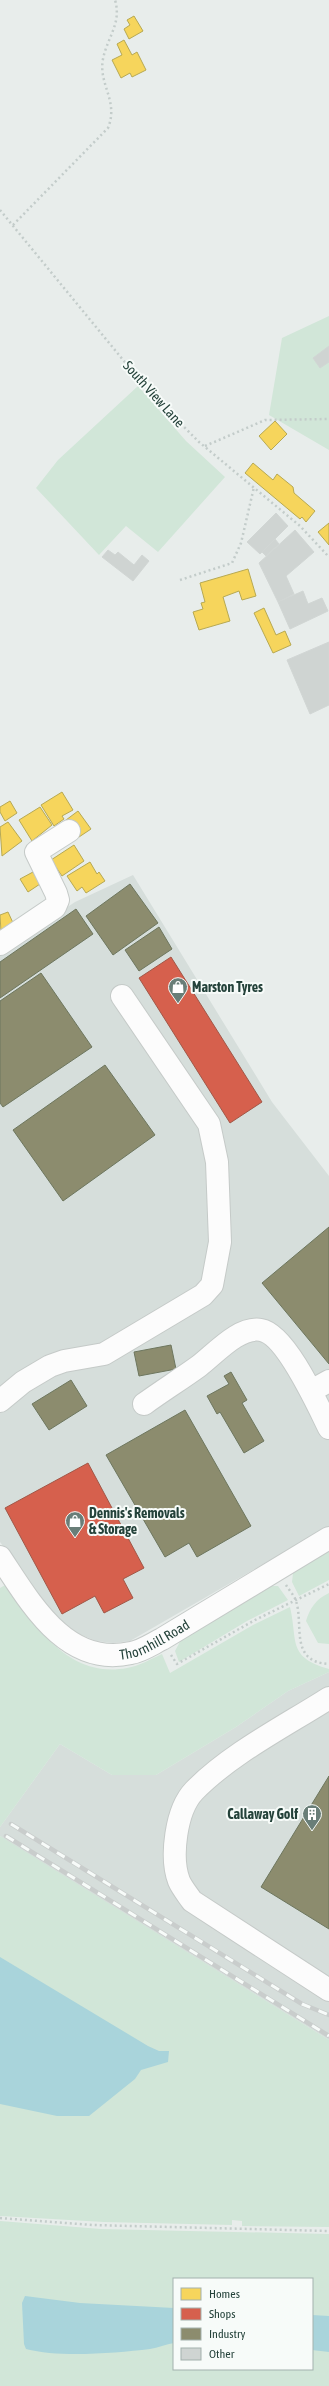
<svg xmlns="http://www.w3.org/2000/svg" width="329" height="2386" font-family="'Asap Condensed',sans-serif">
<rect width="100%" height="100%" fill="#e8edeb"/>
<path fill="#d6dedb" d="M133 875 272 1102 329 1176V1526L130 1641 113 1643 96 1641 70 1630 55 1616 0 1542V952L75 902Z
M329 1672V2040L8 1842 0 1836V1827L60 1744 112 1775H156L236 1727 288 1691Z"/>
<path fill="#d1e6d8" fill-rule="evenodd" d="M329 316V450L269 415 282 338Z
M138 386 186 441 225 477 158 552 126 526 99 555 36 488 58 460Z
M329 1546V1580L299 1596 292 1582 293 1573Z
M7 1584C35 1626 68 1679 127 1668 139 1666 151 1659 162 1654L170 1673 253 1625 290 1607C298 1641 287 1657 329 1669V1672L288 1691 236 1727 156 1775H112L60 1744 0 1827V1588Z
M271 1586H278L288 1600 247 1621 179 1662 175 1651 182 1638Z
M329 1593V1644L318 1643 306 1621C310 1608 316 1599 329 1593Z
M0 1836 329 2040V2227L242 2226V2221L232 2220V2225L104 2222 0 2216Z
M0 2221 101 2229 329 2234V2386H0ZM174 2279H312V2369H174Z"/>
<path fill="#a9d4db" d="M0 1957 148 2046 159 2051H169L168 2062 141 2070 135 2079 89 2116H57L0 2104Z
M25 2296 80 2303 174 2308V2343C166 2344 158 2348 150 2349 115 2353 60 2358 26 2349L24 2344 22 2303Z
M312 2315 329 2316V2352L312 2350Z"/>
<path fill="#f6d55c" stroke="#b7a952" d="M134 16 143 31 129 39 124 29 130 25 127 20Z
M124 40 132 55 137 52 146 70 132 77 130 73 121 78 112 60 122 55 117 44Z
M275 421 287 434 271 450 259 436Z
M253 463 273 480 277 474 293 487 294 493 315 511 306 522 302 517 300 519 245 473Z
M329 523V545L318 532Z
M248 569 256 596 242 600 239 591 223 597 230 621 199 630 193 612 203 609 201 603 205 602 200 583Z
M264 608 276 635 285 631 291 645 273 653 254 613Z
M62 792 73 810 62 816 64 819 54 826 41 805Z
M10 801 17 813 5 821 0 812V807Z
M40 807 52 825 32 841 19 820Z
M78 811 91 829 79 837 66 820Z
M8 822 22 841 2 856 0 827Z
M74 845 84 861 62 876 51 860Z
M90 862 97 874 99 872 105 881 86 893 82 887 77 891 67 876Z
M33 872 40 884 28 892 20 879Z
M8 912 14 925 1 932 0 915Z"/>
<path fill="#d6604d" stroke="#a15747" d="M171 957 262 1102 230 1123 139 978Z
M88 1463 144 1568 123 1579 133 1598 104 1613 95 1596 62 1614 5 1508Z"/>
<path fill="#8c8c6e" stroke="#6d765e" d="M130 884 158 923 113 955 86 916Z
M76 909 93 934 0 998V962Z
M159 927 172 949 139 971 125 950Z
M41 973 92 1047 3 1107 0 1103V1001Z
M105 1065 155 1135 63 1201 13 1130Z
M329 1227V1364L262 1283Z
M171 1345 176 1369 139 1376 134 1352Z
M231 1372 247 1400 242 1403 264 1441 244 1453 220 1412 217 1414 207 1396 229 1384 224 1376Z
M71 1380 87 1406 49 1430 32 1404Z
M185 1410 251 1526 197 1557 189 1543 165 1557 106 1455Z
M329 1776V1929L261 1887Z"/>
<path fill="#cfd4d2" stroke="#d1d6d4" d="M329 346V362L320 368 313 358Z
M276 513 288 526 260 554 247 542Z
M295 530 314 552 286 576 294 594 278 602 259 563Z
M275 539 279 544 266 556 262 552Z
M108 550 115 555 118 552 134 565 142 555 149 561 133 581 102 557Z
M303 591 308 604 322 598 328 611 290 629 278 602Z
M329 642V705L310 714 287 660Z"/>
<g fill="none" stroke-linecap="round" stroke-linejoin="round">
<g stroke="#c5cac8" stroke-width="24">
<g id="minor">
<path d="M0 944 55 907 58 900 56 893 36 852 69 831"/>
<path d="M311 1391 329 1381"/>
<path d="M0 1401 23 1382 50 1366 64 1361 104 1354 203 1295 212 1285 220 1242 217 1162 209 1124 122 996"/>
<path d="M144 1404C162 1391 181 1379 199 1366 215 1354 239 1326 261 1330 286 1334 318 1406 329 1428"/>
<path id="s1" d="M0 1557C30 1602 66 1668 131 1653 142 1651 152 1644 162 1639L329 1538"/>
<path d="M329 1698C285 1726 230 1754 194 1791 176 1810 170 1857 179 1881 182 1888 188 1895 192 1901L329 1990"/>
</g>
</g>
<path stroke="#c3ccca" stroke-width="2.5" stroke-dasharray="2 3" stroke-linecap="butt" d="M0 210 151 394 199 442 300 526 329 557
M13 225 108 128C119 101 98 84 103 59 107 38 122 23 115 0
M205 446 265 420 329 419
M180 580 232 563 241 543 254 487
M286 1585C289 1590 294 1595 296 1601 304 1625 289 1662 329 1664
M171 1655 177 1664 255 1620 329 1584
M0 2218 92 2225 329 2231"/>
<use href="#minor" stroke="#fcfcfc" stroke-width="22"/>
<g stroke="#c9cdcc" stroke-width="4.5">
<path id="rail" d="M11 1824 302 2004 329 2015
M6 1836 329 2036"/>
</g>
<use href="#rail" stroke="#f7fbf9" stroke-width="3" stroke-dasharray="9" stroke-linecap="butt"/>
</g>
<defs>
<g id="shop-pin" transform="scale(1)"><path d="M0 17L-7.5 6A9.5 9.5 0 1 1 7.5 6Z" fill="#697e78" stroke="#f7fbf9"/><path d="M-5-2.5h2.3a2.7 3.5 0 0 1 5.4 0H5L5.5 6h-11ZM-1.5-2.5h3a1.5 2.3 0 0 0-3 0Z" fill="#fff"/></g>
<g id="building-pin" transform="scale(1)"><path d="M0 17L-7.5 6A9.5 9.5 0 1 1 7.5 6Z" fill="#697e78" stroke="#f7fbf9"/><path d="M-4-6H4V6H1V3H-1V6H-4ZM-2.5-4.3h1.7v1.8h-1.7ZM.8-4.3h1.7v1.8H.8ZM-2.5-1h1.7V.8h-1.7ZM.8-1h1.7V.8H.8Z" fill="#fff"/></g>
</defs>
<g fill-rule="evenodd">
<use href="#shop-pin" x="178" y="987"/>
<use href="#shop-pin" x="75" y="1521"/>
<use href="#building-pin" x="312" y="1814"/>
</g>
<g text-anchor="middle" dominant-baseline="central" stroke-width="4" stroke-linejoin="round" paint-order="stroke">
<g font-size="14" fill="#24423a" stroke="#f7fbf9">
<text transform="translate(154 394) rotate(48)">South View Lane</text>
<text stroke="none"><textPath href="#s1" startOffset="201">Thornhill Road</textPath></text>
</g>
<g font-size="14" font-weight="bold" fill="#24423a" stroke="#f7fbf9" text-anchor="start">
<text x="192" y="987">Marston Tyres</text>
<text x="89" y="1513">Dennis's Removals<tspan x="89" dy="16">&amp; Storage</tspan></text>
<text x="298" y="1814" text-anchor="end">Callaway Golf</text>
</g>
</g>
<rect x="173" y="2278" width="140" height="92" fill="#f7fbf9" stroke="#a3b1ad"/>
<rect x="181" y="2288" width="20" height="12" fill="#f6d55c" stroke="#a3b1ad"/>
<text x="209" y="2298" font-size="12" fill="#24423a">Homes</text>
<rect x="181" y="2308" width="20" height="12" fill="#d6604d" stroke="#a3b1ad"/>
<text x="209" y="2318" font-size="12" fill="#24423a">Shops</text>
<rect x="181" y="2328" width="20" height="12" fill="#8c8c6e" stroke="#a3b1ad"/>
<text x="209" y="2338" font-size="12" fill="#24423a">Industry</text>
<rect x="181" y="2348" width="20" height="12" fill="#cfd4d2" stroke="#a3b1ad"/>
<text x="209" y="2358" font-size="12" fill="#24423a">Other</text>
</svg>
